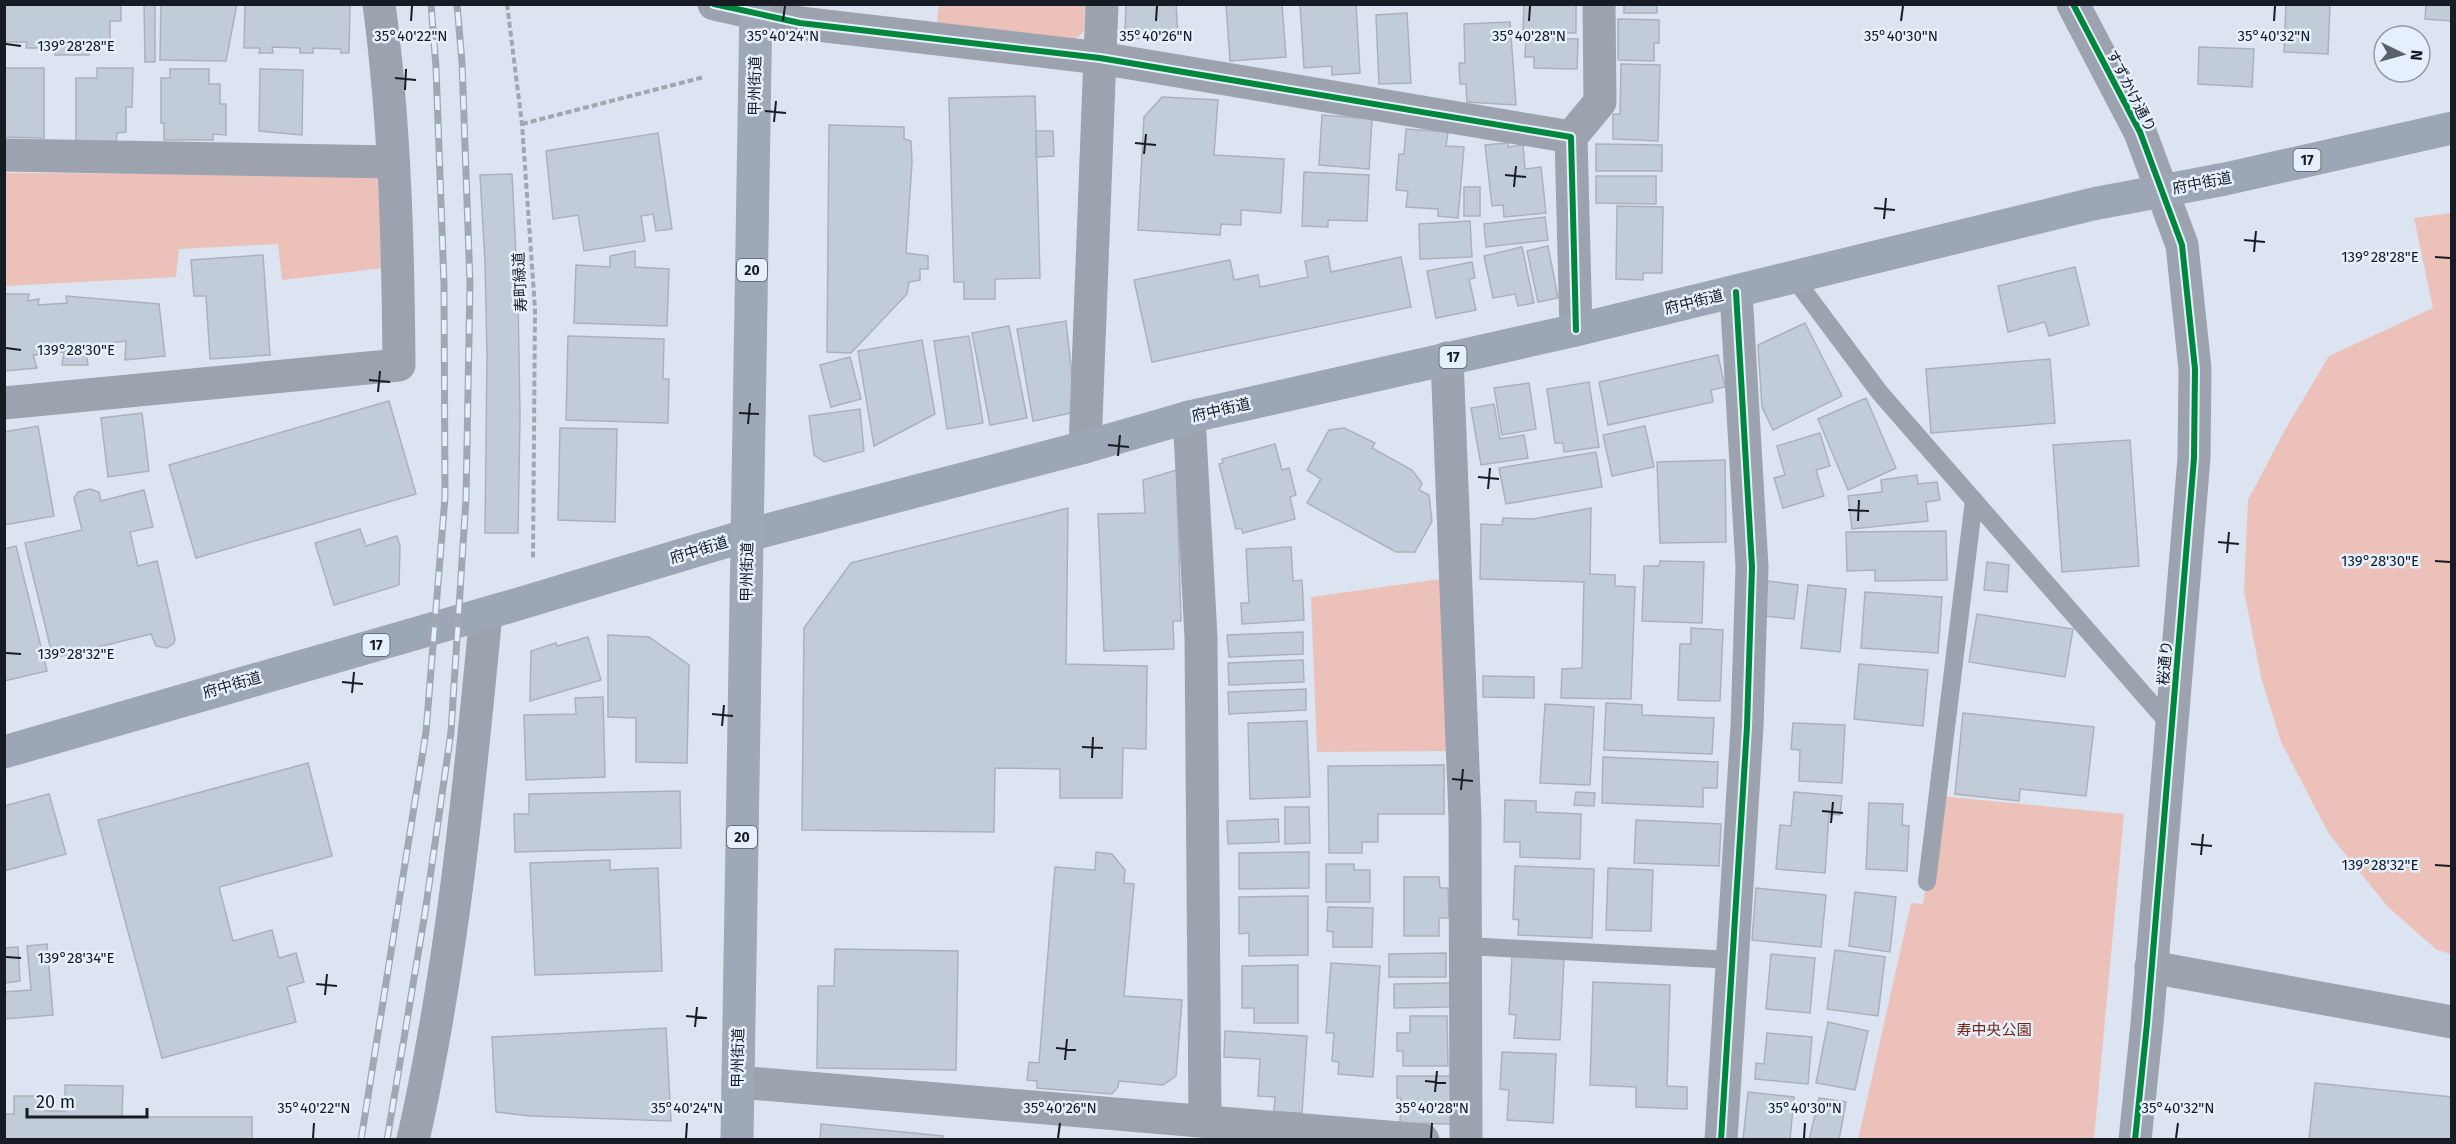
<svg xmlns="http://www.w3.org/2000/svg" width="2456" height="1144" font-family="'Fira Sans','Noto Sans JP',sans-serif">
<rect width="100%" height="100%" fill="#dce4f1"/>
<path fill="#ecc1ba" d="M939 5H1085L1084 31 1072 43 937 25Z
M5 173 377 175 384 268 282 280 278 244 179 249 176 277 5 286Z
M2451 213H2452L2451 954 2437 950 2388 907 2329 834 2281 742 2261 677 2244 591 2248 500 2286 428 2329 356 2433 308 2414 218Z
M1441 579 1450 751 1317 752 1311 597Z
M1939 796 2124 814 2094 1139 1858 1140 1911 903 1923 904Z"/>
<path fill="#c2ccd9" stroke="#abb1bb" stroke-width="1.5" d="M4 4H121V21H110V43H89V55H55V48H26L27 42H4Z
M144 4H155V62H145Z
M161 4H237L226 61 160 60Z
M245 4H350L349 53H341V49L313 48V53H300V48L272 47 273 53H259L260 48H244Z
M1126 4H1176L1178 36 1132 39 1125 30Z
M1226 4H1282L1286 57 1230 61Z
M1300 4H1356L1360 73 1332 75V66L1304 68Z
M1524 4H1576V33L1523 32Z
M1624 4H1657V13H1624Z
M2286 4H2330L2328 54 2284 52Z
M2426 4H2452V21L2425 19Z
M1407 13 1411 83 1379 84 1376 15Z
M1618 19 1659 20V43H1654V61L1618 60Z
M1510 22 1516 105 1467 102 1466 84H1460L1459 63H1465L1464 24Z
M1526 38 1578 39 1577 69 1534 68V57H1525Z
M2199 47 2254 49 2252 87 2198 84Z
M1621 64 1660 65 1658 141 1613 139V114H1620Z
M4 68H44V138L4 137Z
M97 68H133L132 107H126V132L117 133 116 144 76 143V78H97Z
M170 69H209V84H220V104H226V135L213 134V140H164V123H161V78H170Z
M260 69 303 70 302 135 259 131Z
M1035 96 1040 278 995 279V299H964V282H954L949 98Z
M1162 97 1218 100 1214 155 1284 159 1281 213 1241 210V225L1221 224 1220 235 1138 230 1144 117Z
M1322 115 1372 119 1369 169 1319 165Z
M829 125 904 127V139L911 141 912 162 906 253 928 256V269H920V280L909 282 907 294 851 353 827 352Z
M1406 129 1448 132 1446 146 1464 147 1458 218 1438 216V209L1406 207 1408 191 1396 190 1399 154H1404Z
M1036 131H1053L1054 156 1036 157Z
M658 133 672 229 656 231 653 214 641 216 645 241 584 251 578 215 553 219 546 151Z
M1508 143V147L1523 145 1525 169 1541 167 1546 213 1504 217 1503 205 1492 206 1485 145Z
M1596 144 1662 145V171H1596Z
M1304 172 1369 175 1367 221 1328 220V227L1302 226Z
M512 174 518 296 520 416 518 533H485L487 355 485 261 480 175Z
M1596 176H1656V204L1596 203Z
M1464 187H1480V216H1464Z
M1617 206 1663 207 1662 273H1643V280L1616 279Z
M1545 217 1548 240 1486 247 1484 224Z
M1470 221 1472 257 1420 259 1419 224Z
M1548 246 1558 298 1538 302 1527 251Z
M1522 247 1534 303 1518 306 1515 294 1493 298 1484 256Z
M635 251V267L669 269 667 326 574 323 576 265 610 267V256Z
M263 255 270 355 210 359 206 296H194L191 260Z
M1328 256 1331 272 1401 257 1411 307 1152 362 1134 280 1230 260 1234 280 1258 275 1260 287 1308 277 1305 261Z
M1472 262 1475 278 1469 279 1476 310 1436 318 1427 271Z
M2075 267 2089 325 2049 336 2045 322 2008 332 1998 286Z
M4 294H29L28 301 39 299 38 305 67 303 66 296 159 304 165 356 125 360 126 341 85 346 88 365H62L64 352 33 355 37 368 4 371Z
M1066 321 1076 412 1033 421 1017 329Z
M1805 323 1842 396 1773 430 1762 407 1758 345Z
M1009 326 1027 418 990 425 972 333Z
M568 336 664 339 663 379H669L668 423 566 420Z
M969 336 983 423 947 429 934 341Z
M922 340 935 414 874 446 858 351Z
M1718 355 1725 387 1711 390 1713 402 1608 425 1599 382Z
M850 357 861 399 831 407 820 365Z
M2050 359 2055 423 1931 433 1926 369Z
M1589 382 1599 447 1564 452 1563 443H1555L1547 389Z
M1529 383 1536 429 1502 435 1494 388Z
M1866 398 1896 468 1848 490 1818 419Z
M389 401 416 494 196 558 169 465Z
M1494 404 1500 439 1524 435 1528 458 1481 465 1471 408Z
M860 409 864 451 824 462 814 455 809 416Z
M142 413 149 471 108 477 101 418Z
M38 426 54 516 4 525V432Z
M1645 426 1654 467 1612 476 1603 435Z
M560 428 617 429 615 522 558 520Z
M1344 428 1375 443 1372 448 1412 470 1422 483 1419 490 1429 495 1432 521 1415 552H1396L1307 503 1321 479 1307 470 1329 430Z
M1820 433 1830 466 1816 470 1824 496 1783 508 1774 478 1785 475 1777 446Z
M2130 440 2139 566 2062 572 2053 445Z
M1275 444 1282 470 1289 468 1296 495 1290 497 1295 519 1243 533 1241 528 1236 529 1219 464 1223 463 1222 459Z
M1596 452 1602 487 1506 504 1499 468Z
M1725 460 1726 542 1660 543 1657 462Z
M1180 469 1177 492 1181 621H1173L1174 649 1104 651 1098 514 1145 513 1143 480Z
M1917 475 1918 484 1937 482 1940 500 1926 502 1928 521 1852 529 1848 496 1882 492 1881 480Z
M90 489 99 492 101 501 144 490 153 527 130 532 138 566 157 561 175 639 174 643 167 648 156 646 151 634 53 658 25 543 82 530 74 498 78 492Z
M1068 508 1066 664 1147 666 1146 749 1123 748 1122 798H1060V769L995 768 994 832 802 830 804 628 851 563Z
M1591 508 1590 574 1615 575V586L1635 587 1631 699 1561 698 1562 669 1582 668 1584 582 1480 579 1481 524 1502 525 1503 518 1533 519Z
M360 529 366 546 397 536 400 546 399 585 334 605 315 543Z
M1946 531 1947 580 1875 581V570L1847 571 1846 532Z
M16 546 47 671 4 681V549Z
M1291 547 1293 581 1302 580 1304 620 1242 624 1241 603H1249L1246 549Z
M1660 561 1704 562 1702 623 1642 621 1644 566H1659Z
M1987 562 2009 565 2007 592 1984 590Z
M1768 581 1798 585 1794 619 1764 616Z
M1808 585 1846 589 1840 652 1801 648Z
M1865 592 1942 597 1938 653 1861 648Z
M1977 614 2073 629 2065 677 1969 662Z
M1691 628 1723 630 1720 701 1678 700 1680 644H1691Z
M1303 632V654L1229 657 1227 635Z
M608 635 649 637 689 665 687 763 636 762V718L608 717Z
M588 637 601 680 530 701 531 651 556 643 557 646Z
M1303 660 1304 682 1229 685 1228 663Z
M1859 664 1928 670 1923 726 1854 719Z
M1483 676 1534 677V698L1483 697Z
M1306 689V710L1229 714 1228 692Z
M603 697 605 777 526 780 524 715 576 714 575 698Z
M1606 703 1642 705V715L1714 718 1712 754 1604 750Z
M1545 704 1594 707 1590 785 1540 783Z
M1963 713 2094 727 2086 796 2020 789 2019 801 1955 794Z
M1307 721 1310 797 1250 799 1248 723Z
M1793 723 1845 725 1842 783 1799 781 1800 750 1791 749Z
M1603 757 1718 762 1717 788H1703V807L1602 803Z
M308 763 332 856 219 887 233 941 272 930 279 958 296 953 304 982 287 987 296 1022 162 1058 98 820Z
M1444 765V814H1378V842H1362V853H1329L1328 766Z
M680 791 681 848 515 852 514 814H529V794Z
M1576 792 1595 793 1594 806 1574 805Z
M1794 792 1842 796 1840 815 1829 814 1825 873 1776 869 1780 825 1791 826Z
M49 794 66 854 4 871V806Z
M1505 800 1536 801V812L1581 814 1580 859 1520 857V842H1504Z
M1869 803 1903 804 1902 825 1909 826 1907 871 1866 869Z
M1285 807H1309L1310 843 1285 844Z
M1278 819 1279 842 1228 844 1227 821Z
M1636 820 1721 824 1719 866 1634 863Z
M1096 852 1112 854 1125 870 1124 883 1134 884 1124 996 1182 1000 1176 1076 1163 1085 1119 1081 1118 1087 1112 1094 1037 1088V1081L1027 1080 1029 1062 1039 1063 1055 867 1095 870Z
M1309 852V888L1239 889V853Z
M610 860V870L658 868 662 971 535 975 530 863Z
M1326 864H1354V870H1370V902H1326Z
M1515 866 1594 869 1592 938 1518 935 1519 920 1513 919Z
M1608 868 1653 870 1651 931 1606 930Z
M1404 877H1439L1440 888H1448L1449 918H1439V936H1404Z
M1756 888 1826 895 1821 947 1752 940Z
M1855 892 1896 897 1890 952 1849 946Z
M1308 896V955L1249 956V933L1239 934V897Z
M1328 907 1373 908 1372 947H1333V932L1327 931Z
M47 944 53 1015 4 1019V992L31 990 27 946Z
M18 947 20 981 5 983 4 948Z
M835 949 958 951 956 1070 817 1068 818 986H834Z
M1835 950 1885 957 1878 1016 1827 1009Z
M1446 953V977H1389V954Z
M1771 954 1815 958 1810 1013 1766 1009Z
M1512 956 1564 959 1560 1040 1514 1038 1516 1015 1509 1014Z
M1331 963 1380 966 1373 1077 1338 1074 1339 1062 1332 1061 1334 1033H1326Z
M1298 965V1023H1254V1008H1242V966Z
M1593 982 1670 985 1667 1086 1687 1087V1109L1636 1107V1087L1590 1085Z
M1451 983V1007L1394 1008V984Z
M1410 1016H1447L1448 1066H1403V1051H1397V1033H1410Z
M1828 1022 1868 1031 1855 1090 1816 1083Z
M666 1028 671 1121 531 1116 496 1112 492 1037Z
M1225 1031 1307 1036 1302 1113 1274 1112 1275 1097 1258 1096 1260 1059 1224 1057Z
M1767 1033 1812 1037 1808 1084 1755 1079 1756 1063 1764 1064Z
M1502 1052 1556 1054 1553 1123 1507 1120 1509 1090 1500 1089Z
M1397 1076H1451V1124L1400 1123 1401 1098H1397Z
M2315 1083 2452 1097V1140H2309Z
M65 1085 123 1086 122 1117H252V1140H4V1114H14V1096H45V1111H65Z
M1748 1092 1794 1097 1790 1140H1743Z
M1819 1098 1846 1102 1839 1140H1809Z
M821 1124 943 1136V1140H820Z"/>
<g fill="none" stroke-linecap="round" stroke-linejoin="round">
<path stroke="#a0a7b0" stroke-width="4" stroke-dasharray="6 3" stroke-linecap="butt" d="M507 4 522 124 535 309 533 559
M522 124 704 77"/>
<path stroke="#9ca3af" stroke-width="18" d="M1794 278 1880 393 2172 727
M1927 882 1974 500
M1466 946 1733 960"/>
<path stroke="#9ca3af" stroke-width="33" d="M714 4 800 23 1100 58 1571 137 1576 330
M1571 137 1600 102 1599 4
M4 155 393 162
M1447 358 1465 818 1466 1140
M4 403 399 365C398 245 395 124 379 4
M1189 417 1201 637 1205 1120
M1085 447 1102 4
M2151 967 2452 1022
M738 1082 1423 1140
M413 1140C452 967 469 790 486 614
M1721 1140 1747 727 1752 567 1736 292"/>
<path stroke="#9ca3af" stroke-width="33" d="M2073 4 2140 132 2182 245 2195 369 2194 458 2147 1024 2135 1140"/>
<path stroke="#9da6b4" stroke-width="33" d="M4 752 515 605 748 535 1085 447 1189 417 1576 330 2093 204 2225 179 2452 128"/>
<path stroke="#9ea8b6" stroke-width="33" d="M737 1140 756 4"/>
<g stroke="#a1a8b2" stroke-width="7">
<path id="rail" d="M361 1140 426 732 445 497 444 284 436 67 431 4
M387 1140 425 913 451 732 466 499 470 284 462 62 457 4"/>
</g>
<use href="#rail" stroke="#e6effd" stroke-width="4.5" stroke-dasharray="14" stroke-linecap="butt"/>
<g stroke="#e6effd" stroke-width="10">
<path id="cycleway" d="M714 4 800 23 1100 58 1571 137 1576 330
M2073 4 2140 132 2182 245 2195 369 2194 458 2147 1024 2135 1140
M1721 1140 1747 727 1752 567 1736 292"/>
</g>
<use href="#cycleway" stroke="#00873e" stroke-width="6"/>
</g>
<path fill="none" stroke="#171c24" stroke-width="2" d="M411 21 412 6M783 21 785 6M1156 21 1157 6M1529 21 1530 6M1901 21 1903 6M2274 21 2275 6M6 44 21 46M395 78 416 80M405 90 406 69M765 111 786 113M774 122 776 101M1135 143 1156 145M1144 154 1146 134M1505 175 1526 177M1514 187 1516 166M1874 208 1895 210M1884 219 1886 198M2244 240 2265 242M2254 252 2256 231M2435 257 2450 258M6 348 21 350M369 380 390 382M378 392 380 371M739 413 759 414M748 424 750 403M1108 445 1129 447M1118 456 1120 435M1478 477 1499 479M1488 489 1490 468M1848 510 1869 511M1858 521 1859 500M2218 542 2239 544M2227 553 2229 532M2435 561 2450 562M6 653 21 654M342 682 363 684M352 693 354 672M712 714 733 716M722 726 724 705M1082 747 1103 748M1092 758 1093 737M1452 779 1473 781M1461 790 1463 769M1822 811 1843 813M1831 823 1833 802M2191 844 2212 846M2201 855 2203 834M2435 865 2450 866M6 957 21 958M316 984 337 986M325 995 327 974M686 1016 707 1018M695 1027 697 1007M1056 1048 1076 1050M1065 1060 1067 1039M1425 1081 1446 1083M1435 1092 1437 1071M313 1138 314 1123M686 1138 687 1123M1058 1138 1060 1123M1431 1138 1432 1123M1804 1138 1805 1123M2176 1138 2178 1123"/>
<g text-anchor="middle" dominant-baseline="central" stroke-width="5" stroke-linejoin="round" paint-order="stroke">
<g fill="#e6effd" stroke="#555b65" stroke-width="1.5">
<rect x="2293.5" y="149" width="27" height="22" rx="4.5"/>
<rect x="737" y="259" width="30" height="22" rx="4.5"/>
<rect x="1439.5" y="346" width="27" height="22" rx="4.5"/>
<rect x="362.5" y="634" width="27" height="22" rx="4.5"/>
<rect x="727" y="826" width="30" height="22" rx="4.5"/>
</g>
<g font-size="14" font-weight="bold" fill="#171c24">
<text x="2307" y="160">17</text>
<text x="752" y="270">20</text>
<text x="1453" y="357">17</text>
<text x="376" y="645">17</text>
<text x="742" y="837">20</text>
</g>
<g font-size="15" fill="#171c24" stroke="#e6effd">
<text transform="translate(755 86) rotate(-89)">甲州街道</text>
<text transform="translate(2131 91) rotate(63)">すずかけ通り</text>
<text transform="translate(2202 183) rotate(-11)">府中街道</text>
<text transform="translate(520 282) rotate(-93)">寿町緑道</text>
<text transform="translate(1694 302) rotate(-14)">府中街道</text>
<text transform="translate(1221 410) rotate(-13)">府中街道</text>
<text transform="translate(699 550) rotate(-17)">府中街道</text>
<text transform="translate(747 572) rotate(-89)">甲州街道</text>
<text transform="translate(2165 663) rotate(-85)">桜通り</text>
<text transform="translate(232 685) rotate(-16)">府中街道</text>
<text transform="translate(738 1058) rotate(-89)">甲州街道</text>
</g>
<g font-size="15" fill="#76260f" stroke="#e6effd">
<text x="1994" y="1030">寿中央公園</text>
</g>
</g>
<g font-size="15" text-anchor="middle" fill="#171c24" stroke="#e6effd" stroke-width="5" stroke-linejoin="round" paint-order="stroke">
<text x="411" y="41">35°40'22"N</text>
<text x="783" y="41">35°40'24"N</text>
<text x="1156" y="41">35°40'26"N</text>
<text x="1529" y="41">35°40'28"N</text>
<text x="1901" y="41">35°40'30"N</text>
<text x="2274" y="41">35°40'32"N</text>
<text x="76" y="51">139°28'28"E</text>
<text x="2380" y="262">139°28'28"E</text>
<text x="76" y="355">139°28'30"E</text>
<text x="2380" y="566">139°28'30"E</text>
<text x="76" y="659">139°28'32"E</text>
<text x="2380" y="870">139°28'32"E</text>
<text x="76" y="963">139°28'34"E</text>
<text x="314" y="1113">35°40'22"N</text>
<text x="687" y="1113">35°40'24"N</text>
<text x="1060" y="1113">35°40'26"N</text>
<text x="1432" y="1113">35°40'28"N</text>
<text x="1805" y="1113">35°40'30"N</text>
<text x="2178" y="1113">35°40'32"N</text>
</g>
<rect width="2456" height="1144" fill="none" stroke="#171c24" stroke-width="12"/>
<g transform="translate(2402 54) rotate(95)"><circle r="28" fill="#e6effd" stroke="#939ba6" stroke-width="1.5"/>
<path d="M0-4.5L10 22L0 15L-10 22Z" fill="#5c626c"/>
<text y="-9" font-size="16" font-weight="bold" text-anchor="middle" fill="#171c24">N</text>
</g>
<path d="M27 1108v9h120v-9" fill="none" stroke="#171c24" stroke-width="3"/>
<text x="36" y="1108" font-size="18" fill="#171c24" stroke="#e6effd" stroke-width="4.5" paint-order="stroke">20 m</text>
</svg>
